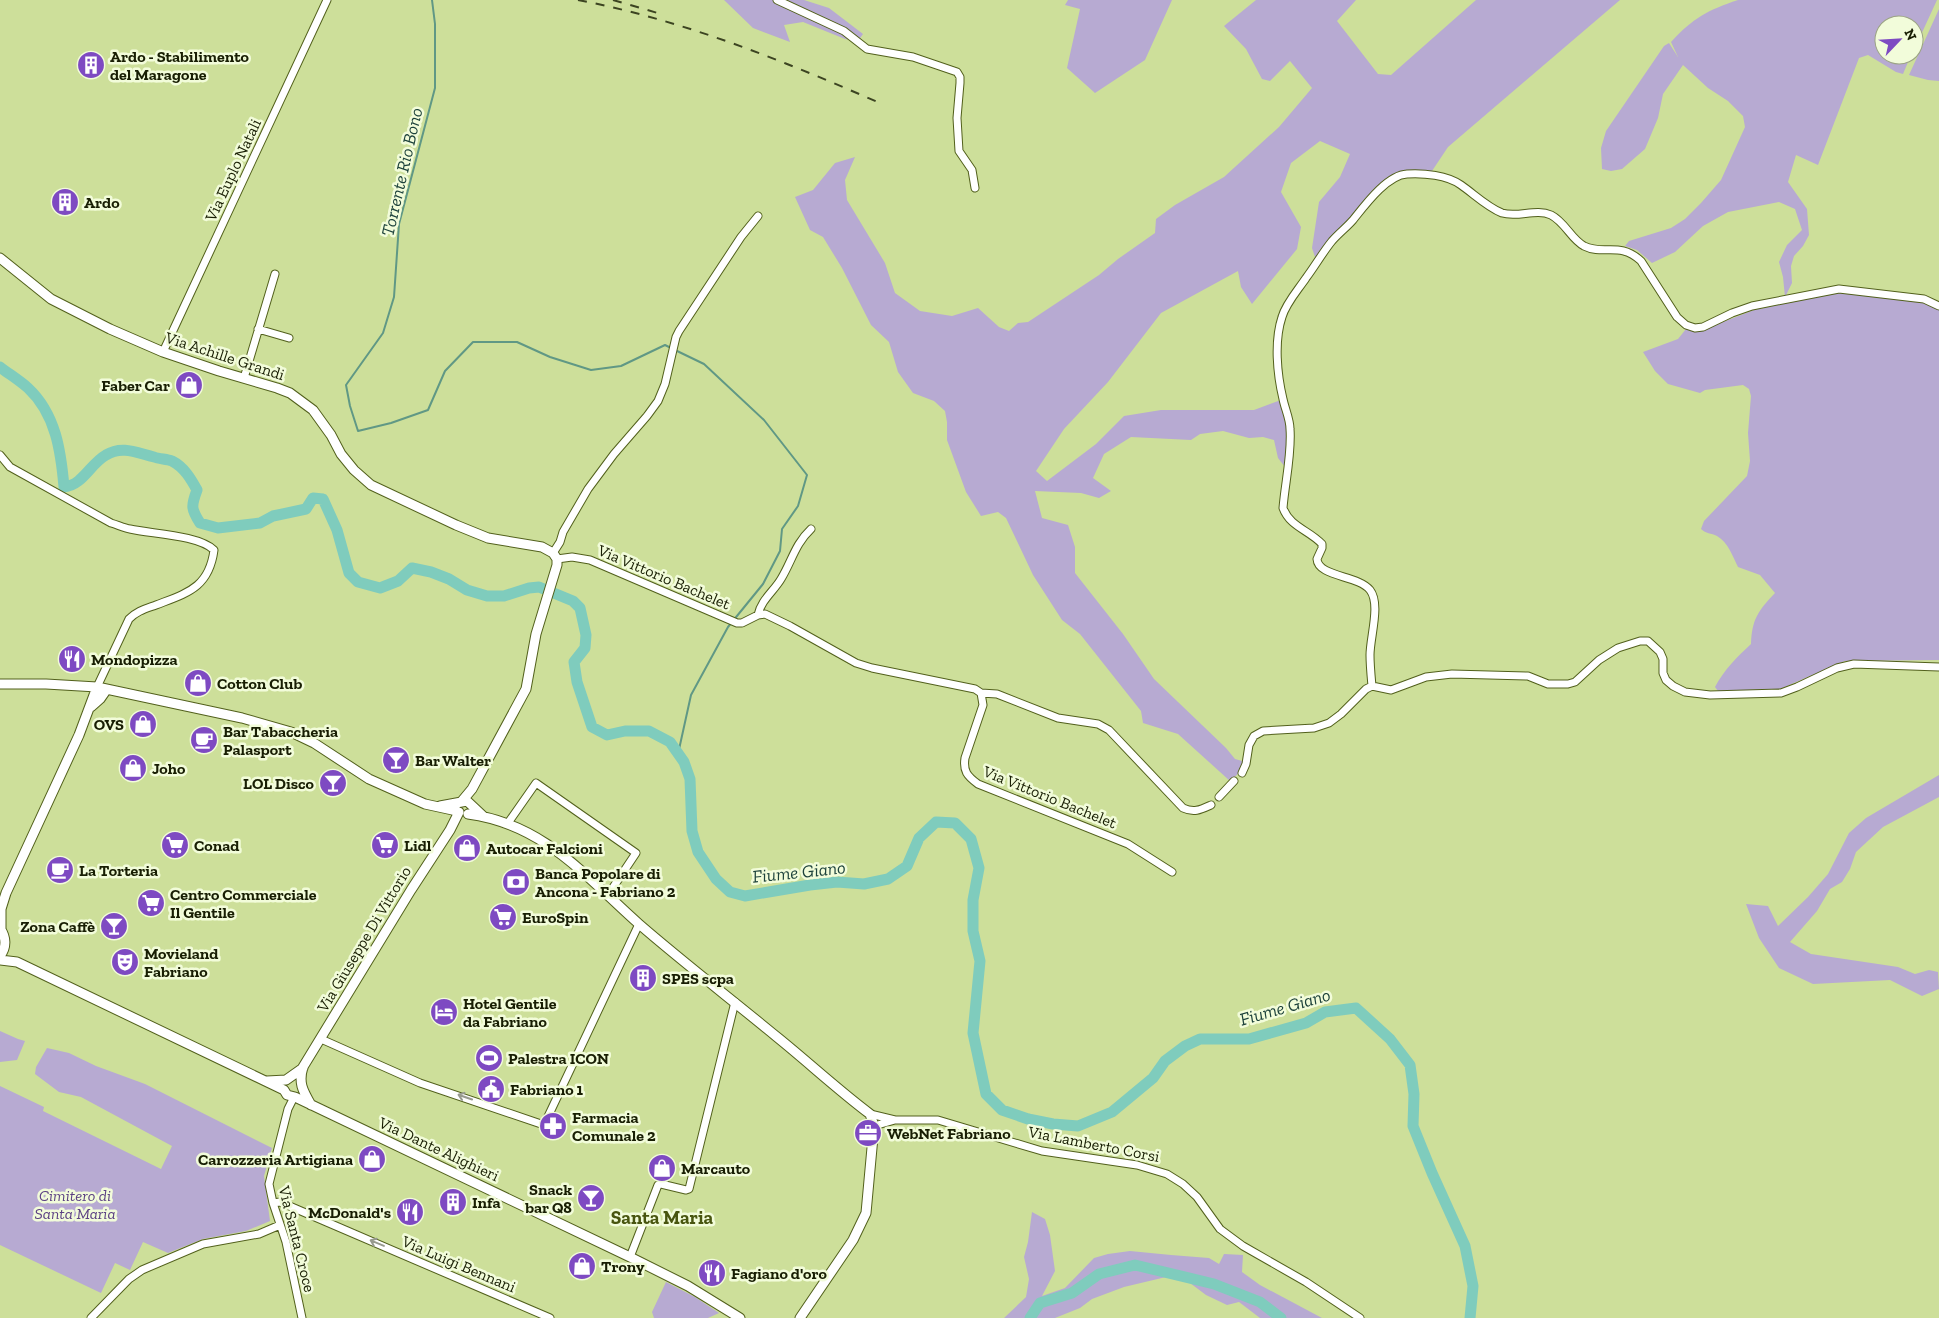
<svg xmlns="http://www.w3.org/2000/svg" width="1939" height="1318" font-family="'Zilla Slab',serif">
<rect width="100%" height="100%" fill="#cddf9a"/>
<path fill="#b7aad2" d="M724 0H804L829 8 863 34 858 41 845 39 803 22 784 25 790 42 753 28Z
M1068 0H1172L1145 60 1095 93 1067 68 1080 9 1065 5Z
M1256 0H1356L1337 21 1378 74 1391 75 1476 0H1620L1448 147 1432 171 1390 178 1316 260 1312 248 1319 202 1340 177 1350 154 1320 141 1291 163 1281 192 1301 227 1297 249 1252 304 1241 287 1238 271 1161 313 1108 382 1064 429 1036 471 1047 481 1096 444 1124 416 1161 410H1254L1281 400 1287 424 1285 467 1278 458 1274 440 1263 437 1249 438 1223 431 1200 434 1191 440 1131 437 1104 454 1093 478 1111 491 1099 498 1081 493 1035 491 1042 518 1068 525 1075 547V573L1123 634 1154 679 1226 748 1235 759 1246 762 1240 772 1230 781 1178 734 1143 723 1141 711 1080 634 1062 620 1033 575 1006 518 998 512 981 516 966 492 947 440V422L945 411 934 401 913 393 898 372 889 342 871 325 842 268 823 237 810 230 795 197 813 190 835 163 855 157 845 180 847 200 885 263 895 293 920 311 952 316 978 308 999 327 1009 331 1018 323 1028 322 1099 275 1118 259 1155 233 1156 219 1175 205 1224 177 1279 127 1312 88 1290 61 1270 81 1262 79 1246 49 1224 26Z
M1738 0H1937L1914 50V25H1884V55H1911L1903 74 1896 72 1868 55 1859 58 1818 165 1796 155 1788 182 1807 209 1809 235 1803 246 1794 256 1791 266 1792 283 1785 297 1783 277 1779 262 1787 245 1802 230 1795 209 1779 202 1728 212 1703 226 1675 252 1652 263 1637 250 1625 246 1629 241 1671 228 1685 219 1701 203 1721 180 1745 127 1743 116 1728 101 1708 88 1683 65 1663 94 1658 118 1645 149 1622 169 1611 171 1602 169 1601 148 1606 131 1664 46 1669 43 1678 57 1671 42C1693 18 1708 10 1738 0Z
M1939 9V81L1928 80 1909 75Z
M1835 290 1932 303 1939 309V660L1845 661 1780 689 1718 691 1715 687C1724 670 1737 657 1751 644 1752 619 1758 611 1775 593L1760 575 1738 567C1733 557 1728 542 1717 536 1711 533 1706 534 1701 529L1704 521 1747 476 1750 461 1748 433 1751 396 1749 389 1743 385 1705 390 1700 393 1668 384 1655 371 1643 352 1678 339 1686 329 1697 332 1754 310 1810 298Z
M1939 775V797L1883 827 1856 852 1850 869 1842 882 1830 889 1817 911 1790 942 1811 954 1898 967 1915 974 1929 970 1938 972 1939 989 1922 996 1890 980 1813 984 1779 968 1759 938 1746 904 1768 906 1778 926 1808 897 1828 874 1849 833 1866 818Z
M0 1031 18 1039 25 1041 17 1060 0 1062Z
M47 1048 69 1053 96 1066 145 1084 272 1148 264 1176 270 1221 246 1231 203 1239 168 1253 143 1242 130 1270 115 1263 101 1293 0 1245V1086L44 1107 43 1111 161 1169 172 1146 81 1097 59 1092 35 1074 36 1067Z
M1032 1212 1045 1219 1050 1235 1055 1271 1042 1296 1065 1288 1094 1258 1108 1254 1130 1251 1171 1255 1209 1258 1219 1264 1224 1254 1243 1255 1242 1272 1260 1285 1322 1318H1260L1239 1302 1227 1305 1206 1295 1190 1283 1166 1277 1124 1287 1092 1299 1080 1308 1055 1318H1004L1026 1297 1029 1279 1024 1257 1028 1242Z
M666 1282 695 1297 719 1313 708 1318H654L652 1312Z"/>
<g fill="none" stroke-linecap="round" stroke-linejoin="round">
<path stroke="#609885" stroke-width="2" d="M432 0 435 24V88L399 224 394 297 383 333 346 385 350 406 358 431 391 423 428 410 445 371 473 342H517L550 357 591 370 621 366 665 345 671 348
M675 350 704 364 764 420 807 475 798 506 782 529 780 551 763 584 728 627 691 695 678 754"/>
<path stroke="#7fccbd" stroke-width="11" d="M0 367C9 374 19 380 28 388 56 414 61 452 64 487 83 485 90 464 106 455 122 445 137 453 154 457 159 459 167 459 172 461 184 467 191 479 197 490 191 506 191 509 200 523L218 528 260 523 273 516 306 509 313 498 323 499 337 530 349 573 358 582 380 588 398 581 412 568 431 572 449 579 467 590 487 596H504L529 588 539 587 573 601 580 608 586 635 585 648 574 662 577 682 592 727 607 735 625 731H649L670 742 684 762 690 779 692 831 698 852 716 879 730 892 745 896 810 885 837 882 864 884 888 879 907 866 919 838 936 822 955 823 971 839 979 868 973 900V931L980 961 973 1033 986 1094 1002 1110 1028 1119 1053 1124 1078 1126 1112 1112 1153 1078 1165 1061 1185 1046 1200 1039H1249L1306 1023 1325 1012 1356 1008 1390 1039 1410 1065 1414 1094 1413 1126 1432 1173 1465 1246 1473 1286 1470 1318
M1030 1318 1040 1303 1072 1293 1099 1274 1135 1265 1214 1284 1260 1302 1281 1318"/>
<g stroke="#52601c" stroke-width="9">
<path id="street" d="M777 0 844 31 867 49 913 57 957 72 960 77V83L957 118 959 151 972 170 975 188
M258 329 289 338
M163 352 327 0
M244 378 275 274
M0 455 10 467 111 523C118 525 124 528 130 529 152 534 198 535 214 550 209 588 187 593 156 605 145 609 137 611 129 619L97 687
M553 553 560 542 563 532 588 489 614 454 647 416 658 401 665 384 676 337 679 331 741 237 758 216
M557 559 572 557 590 560 737 623H742L758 615 765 614 790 626 856 663 872 668 975 689 981 693 983 705 965 758C963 771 967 776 978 784L1128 844 1172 872
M758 615C761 600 774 591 781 579 792 561 795 544 811 529
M1372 686C1371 675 1370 665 1370 655 1370 637 1381 604 1370 590 1358 575 1318 577 1317 559L1322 548V544C1309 530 1290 527 1283 508 1285 483 1292 453 1290 429 1290 419 1285 409 1283 399 1277 374 1274 341 1282 317 1286 303 1298 290 1306 278 1315 266 1323 252 1332 241 1339 233 1347 227 1353 220 1365 205 1387 175 1407 174 1424 173 1447 175 1461 185 1474 194 1487 207 1502 213 1518 218 1536 208 1551 215 1565 222 1571 239 1584 246 1604 256 1619 241 1641 261L1677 317 1686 325 1695 328 1703 327 1732 313 1752 306 1839 289 1924 299 1939 306
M981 693 997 694 1058 718 1098 724 1109 730 1183 808C1194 813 1200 810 1211 805
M1242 773 1246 764 1249 745 1254 736 1263 731 1314 728 1329 723 1341 714 1366 689 1372 686 1391 690 1426 677 1452 674 1528 676 1548 684H1568L1575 682 1599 660 1618 648 1640 641H1648L1660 652 1663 659V673L1666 680 1673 686 1685 692 1710 695 1781 693 1797 687 1837 668 1854 664 1939 667
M1219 797 1234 781
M508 823 536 783 636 853 608 895
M321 1039 420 1083 544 1125 639 924
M294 1097 288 1109 269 1184 273 1203 286 1242 302 1318
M870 1114 895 1120H938L1042 1151 1137 1165 1167 1174 1183 1184 1197 1197 1220 1229 1243 1246 1306 1282 1360 1318
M874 1126 895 1120
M273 1203 280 1202 550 1318
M630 1257 658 1185 661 1184 686 1190 689 1189 735 1002
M91 1318 129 1279 142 1270 203 1244 259 1234 280 1225"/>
</g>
<g stroke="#52601c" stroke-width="11">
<path id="secondary" d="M0 258 51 299 110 329 163 352 219 371 277 388 290 393 313 410 331 435 341 454 354 470 371 485 456 525 488 538 542 547 553 553 557 559V565L536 634 526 689 472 789 462 801
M0 684H46L97 687 242 718 291 732 314 743 369 779 425 804 457 811
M91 707 100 699 107 689
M440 806 467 801 483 816
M468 814C544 824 585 876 639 924 684 963 731 999 777 1037 808 1062 838 1090 870 1114L874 1126 866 1213 853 1240 800 1318
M0 928C6 937 7 947 0 956
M1 929V909L6 893 79 735 97 687
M0 960 17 962 284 1090 287 1095 295 1097 630 1257 688 1286 740 1318
M267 1081 286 1080 303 1068
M311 1105C303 1091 298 1083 303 1067L411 890 450 830 459 812"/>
</g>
<use href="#street" stroke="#fff" stroke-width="7"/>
<use href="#secondary" stroke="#fff" stroke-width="9"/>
<path stroke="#3c4421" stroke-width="2" stroke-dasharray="9 9" stroke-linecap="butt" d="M578 0C683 20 784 61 882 104
M613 0 661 14"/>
</g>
<defs><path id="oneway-shaft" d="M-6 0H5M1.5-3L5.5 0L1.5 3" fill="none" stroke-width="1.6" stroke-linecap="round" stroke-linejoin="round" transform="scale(1.25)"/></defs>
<g stroke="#979a8e">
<use href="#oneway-shaft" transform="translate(465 1097) rotate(-161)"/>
<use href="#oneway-shaft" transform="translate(377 1243) rotate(-157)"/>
</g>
<defs>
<g id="building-disc" transform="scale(1.4375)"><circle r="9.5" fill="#7e4ac2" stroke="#f2fcda"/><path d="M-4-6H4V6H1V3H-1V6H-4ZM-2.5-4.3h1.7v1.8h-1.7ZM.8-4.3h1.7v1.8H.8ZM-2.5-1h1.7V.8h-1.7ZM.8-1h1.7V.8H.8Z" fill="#fff"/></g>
<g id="shop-disc" transform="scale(1.4375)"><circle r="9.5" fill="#7e4ac2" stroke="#f2fcda"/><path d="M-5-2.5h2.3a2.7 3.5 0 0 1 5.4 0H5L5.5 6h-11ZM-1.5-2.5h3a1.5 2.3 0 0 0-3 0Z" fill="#fff"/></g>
<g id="restaurant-disc" transform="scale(1.4375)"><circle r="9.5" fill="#7e4ac2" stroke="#f2fcda"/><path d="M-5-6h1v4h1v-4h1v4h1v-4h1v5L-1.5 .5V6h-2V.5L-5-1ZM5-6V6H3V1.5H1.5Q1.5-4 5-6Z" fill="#fff"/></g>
<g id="cafe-disc" transform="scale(1.4375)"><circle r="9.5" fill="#7e4ac2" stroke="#f2fcda"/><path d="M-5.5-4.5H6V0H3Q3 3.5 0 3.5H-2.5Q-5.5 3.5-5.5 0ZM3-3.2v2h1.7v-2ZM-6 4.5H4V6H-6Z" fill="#fff"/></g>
<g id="bar-disc" transform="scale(1.4375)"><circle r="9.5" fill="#7e4ac2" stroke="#f2fcda"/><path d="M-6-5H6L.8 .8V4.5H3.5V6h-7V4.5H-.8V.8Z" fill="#fff"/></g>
<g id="supermarket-disc" transform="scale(1.4375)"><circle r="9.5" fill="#7e4ac2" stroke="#f2fcda"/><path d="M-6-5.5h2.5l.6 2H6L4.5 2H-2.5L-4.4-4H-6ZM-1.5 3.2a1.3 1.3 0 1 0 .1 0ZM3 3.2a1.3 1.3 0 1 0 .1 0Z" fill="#fff"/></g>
<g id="bank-disc" transform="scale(1.4375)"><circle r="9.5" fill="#7e4ac2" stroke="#f2fcda"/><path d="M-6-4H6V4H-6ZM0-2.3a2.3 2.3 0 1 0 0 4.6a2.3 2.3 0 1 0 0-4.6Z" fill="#fff"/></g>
<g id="theatre-disc" transform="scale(1.4375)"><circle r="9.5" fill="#7e4ac2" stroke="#f2fcda"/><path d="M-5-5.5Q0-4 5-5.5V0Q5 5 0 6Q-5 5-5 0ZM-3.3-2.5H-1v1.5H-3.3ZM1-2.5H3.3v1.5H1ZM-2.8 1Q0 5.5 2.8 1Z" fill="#fff"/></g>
<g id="hotel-disc" transform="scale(1.4375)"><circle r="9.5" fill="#7e4ac2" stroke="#f2fcda"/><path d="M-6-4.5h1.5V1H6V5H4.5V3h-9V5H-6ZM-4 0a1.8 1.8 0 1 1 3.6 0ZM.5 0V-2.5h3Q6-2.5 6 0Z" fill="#fff"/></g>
<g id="stadium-disc" transform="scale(1.4375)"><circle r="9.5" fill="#7e4ac2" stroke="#f2fcda"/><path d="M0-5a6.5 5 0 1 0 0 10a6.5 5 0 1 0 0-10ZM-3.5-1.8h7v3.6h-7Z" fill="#fff"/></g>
<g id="civic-disc" transform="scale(1.4375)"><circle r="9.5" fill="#7e4ac2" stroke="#f2fcda"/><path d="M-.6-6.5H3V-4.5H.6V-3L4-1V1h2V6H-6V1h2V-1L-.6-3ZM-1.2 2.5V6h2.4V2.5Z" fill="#fff"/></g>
<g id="pharmacy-disc" transform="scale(1.4375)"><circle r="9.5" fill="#7e4ac2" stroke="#f2fcda"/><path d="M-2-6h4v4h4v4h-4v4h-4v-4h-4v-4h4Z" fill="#fff"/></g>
<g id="office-disc" transform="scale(1.4375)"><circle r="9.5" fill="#7e4ac2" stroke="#f2fcda"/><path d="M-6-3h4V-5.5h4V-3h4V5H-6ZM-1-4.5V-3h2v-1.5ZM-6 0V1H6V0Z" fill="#fff"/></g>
</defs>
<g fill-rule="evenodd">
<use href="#building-disc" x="91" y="65"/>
<use href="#building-disc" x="65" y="202"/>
<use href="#shop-disc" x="189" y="385"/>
<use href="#restaurant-disc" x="72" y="659"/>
<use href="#shop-disc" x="198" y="683"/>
<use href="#shop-disc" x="143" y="724"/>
<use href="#cafe-disc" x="204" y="740"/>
<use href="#bar-disc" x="396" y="760"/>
<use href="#shop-disc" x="133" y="768"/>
<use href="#bar-disc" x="333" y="783"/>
<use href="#supermarket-disc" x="175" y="845"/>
<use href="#supermarket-disc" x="385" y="845"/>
<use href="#shop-disc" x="467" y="848"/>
<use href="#cafe-disc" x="60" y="870"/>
<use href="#bank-disc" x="516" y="882"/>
<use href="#supermarket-disc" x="151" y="903"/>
<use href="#supermarket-disc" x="503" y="917"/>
<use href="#bar-disc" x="114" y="926"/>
<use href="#theatre-disc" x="125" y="962"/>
<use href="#building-disc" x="643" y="978"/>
<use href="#hotel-disc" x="444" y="1012"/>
<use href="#stadium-disc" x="489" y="1058"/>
<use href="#civic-disc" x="491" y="1089"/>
<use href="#pharmacy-disc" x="553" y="1126"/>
<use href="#office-disc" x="868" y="1133"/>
<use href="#shop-disc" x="372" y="1159"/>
<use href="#shop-disc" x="662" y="1168"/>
<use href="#bar-disc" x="591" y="1198"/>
<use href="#building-disc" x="453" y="1202"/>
<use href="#restaurant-disc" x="410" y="1212"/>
<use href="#shop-disc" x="582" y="1266"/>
<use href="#restaurant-disc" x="712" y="1273"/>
</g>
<g text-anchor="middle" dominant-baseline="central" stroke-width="5" stroke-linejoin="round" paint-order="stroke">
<g font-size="16" font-weight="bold" fill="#181e03" stroke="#f2fcda" text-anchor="start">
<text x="110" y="56">Ardo - Stabilimento<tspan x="110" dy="18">del Maragone</tspan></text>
<text x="84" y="202">Ardo</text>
<text x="170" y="385" text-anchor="end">Faber Car</text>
<text x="91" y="659">Mondopizza</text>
<text x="217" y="683">Cotton Club</text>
<text x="124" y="724" text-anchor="end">OVS</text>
<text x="223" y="731">Bar Tabaccheria<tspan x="223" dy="18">Palasport</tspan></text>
<text x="415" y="760">Bar Walter</text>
<text x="152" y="768">Joho</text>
<text x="314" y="783" text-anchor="end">LOL Disco</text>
<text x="194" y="845">Conad</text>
<text x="404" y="845">Lidl</text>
<text x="486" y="848">Autocar Falcioni</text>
<text x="79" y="870">La Torteria</text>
<text x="535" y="873">Banca Popolare di<tspan x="535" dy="18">Ancona - Fabriano 2</tspan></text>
<text x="170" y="894">Centro Commerciale<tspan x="170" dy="18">Il Gentile</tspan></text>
<text x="522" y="917">EuroSpin</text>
<text x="95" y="926" text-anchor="end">Zona Caffè</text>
<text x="144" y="953">Movieland<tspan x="144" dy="18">Fabriano</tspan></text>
<text x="662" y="978">SPES scpa</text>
<text x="463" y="1003">Hotel Gentile<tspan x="463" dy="18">da Fabriano</tspan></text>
<text x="508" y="1058">Palestra ICON</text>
<text x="510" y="1089">Fabriano 1</text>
<text x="572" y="1117">Farmacia<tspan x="572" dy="18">Comunale 2</tspan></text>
<text x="887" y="1133">WebNet Fabriano</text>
<text x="353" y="1159" text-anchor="end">Carrozzeria Artigiana</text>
<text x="681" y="1168">Marcauto</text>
<text x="572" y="1189" text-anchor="end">Snack<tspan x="572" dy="18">bar Q8</tspan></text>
<text x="472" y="1202">Infa</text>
<text x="391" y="1212" text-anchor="end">McDonald's</text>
<text x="601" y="1266">Trony</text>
<text x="731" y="1273">Fagiano d'oro</text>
</g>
<g font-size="16" fill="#181e03" stroke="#f2fcda">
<text transform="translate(233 170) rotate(-65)">Via Euplo Natali</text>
<text transform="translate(225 356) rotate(18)">Via Achille Grandi</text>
<text transform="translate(664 577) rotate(23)">Via Vittorio Bachelet</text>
<text transform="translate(1050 797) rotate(22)">Via Vittorio Bachelet</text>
<text transform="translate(364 939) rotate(-59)">Via Giuseppe Di Vittorio</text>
<text transform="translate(1094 1144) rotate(11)">Via Lamberto Corsi</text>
<text transform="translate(439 1149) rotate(25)">Via Dante Alighieri</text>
<text transform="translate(297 1239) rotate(76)">Via Santa Croce</text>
<text transform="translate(459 1264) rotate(23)">Via Luigi Bennani</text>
</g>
<g font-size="16" font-style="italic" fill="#5b4083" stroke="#f2fcda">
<text x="75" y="1195">Cimitero di<tspan x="75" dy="18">Santa Maria</tspan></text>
</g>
<g font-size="18" font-style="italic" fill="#1d423b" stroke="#f2fcda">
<text transform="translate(402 172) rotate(-77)">Torrente Rio Bono</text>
<text transform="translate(799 872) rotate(-6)">Fiume Giano</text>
<text transform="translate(1285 1007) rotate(-16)">Fiume Giano</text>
</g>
<g font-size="19" font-weight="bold" fill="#48550f" stroke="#f2fcda">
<text x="662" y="1217">Santa Maria</text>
</g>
</g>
<g transform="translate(1899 40) rotate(65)"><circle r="24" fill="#f2fcda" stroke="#9ba384"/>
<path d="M0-4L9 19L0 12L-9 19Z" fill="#7e4ac2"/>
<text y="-8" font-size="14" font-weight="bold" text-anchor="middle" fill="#181e03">N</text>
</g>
</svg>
